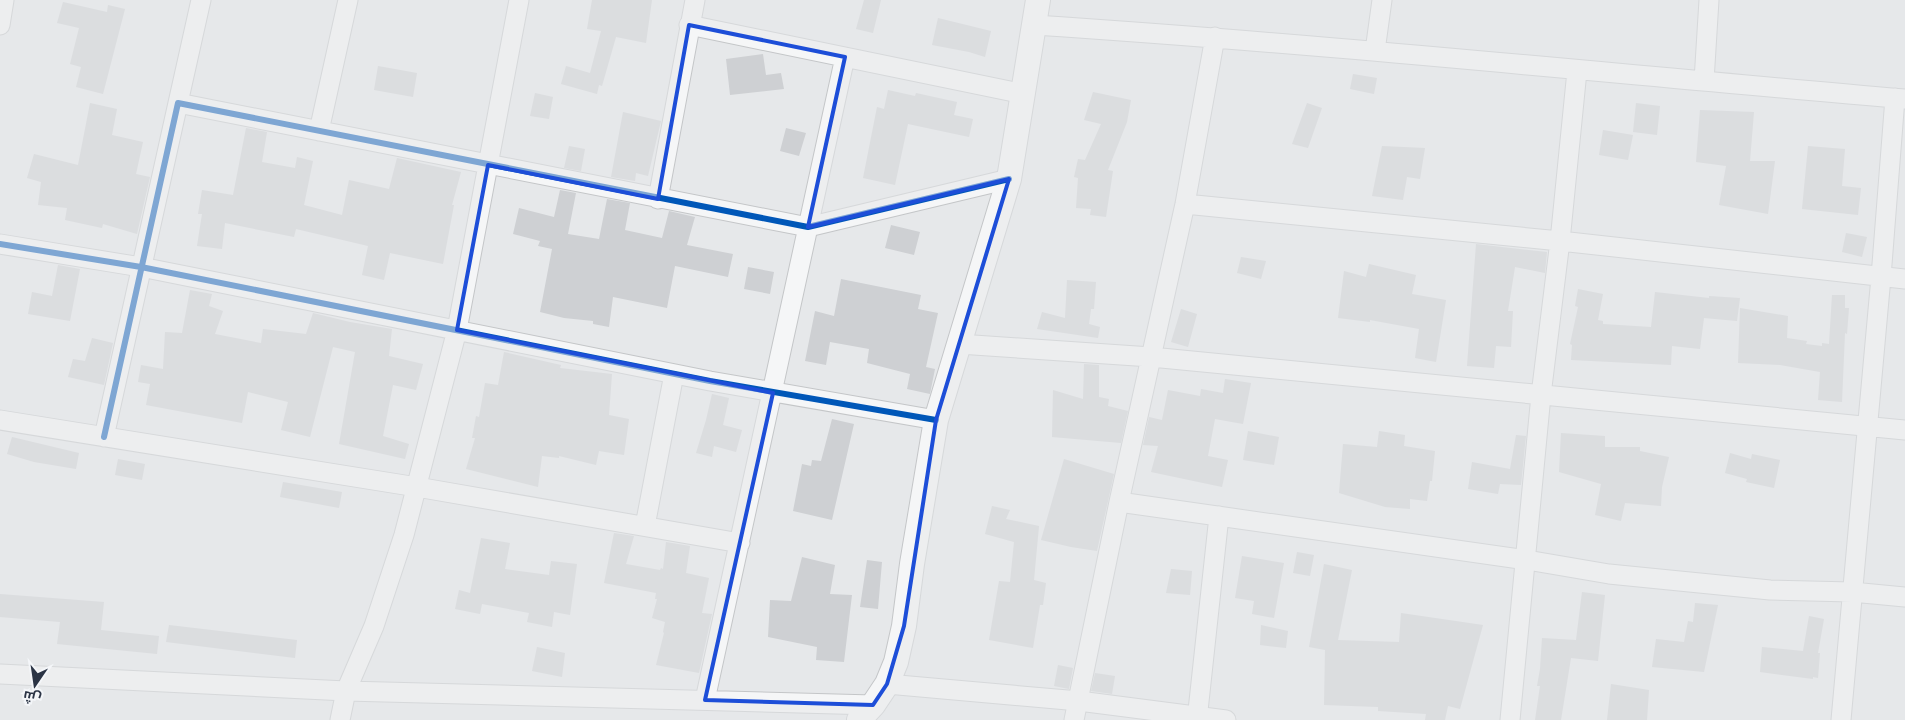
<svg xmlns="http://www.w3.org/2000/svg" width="1905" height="720" font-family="Montserrat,Cairo,sans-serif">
<rect width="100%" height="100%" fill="#e6e8ea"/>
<path fill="#ced0d3" d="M592 0H652L646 43 616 37 602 86 599 85 597 94 561 84 566 66 590 73 601 31 587 29Z
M864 0H881L873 33 856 29Z
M63 2 107 12 108 5 125 9 103 94 76 87 81 67 70 64 79 28 57 23Z
M938 18 991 31 985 57 969 52 932 45Z
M763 54 766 75 781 73 784 89 730 95 726 59Z
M378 66 417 73 413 97 374 90Z
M1353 74 1377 78 1374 94 1350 89Z
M888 90 915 96 916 93 957 102 954 115 973 119 969 137 908 124 895 185 863 178 877 107 884 109Z
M1093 92 1131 100 1127 122 1108 170 1113 171 1106 217 1090 215 1091 209 1076 208 1078 178 1074 177 1078 159 1085 160 1101 124 1084 120Z
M535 93 553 97 549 119 530 116Z
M90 103 117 109 112 135 143 142 136 174 150 177 137 234 103 224 102 228 65 220 67 208 38 205 41 182 27 178 34 154 78 165Z
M1307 103 1322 108 1308 148 1292 144Z
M1636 103 1660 106 1657 135 1633 132Z
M1700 110 1754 112 1750 161H1775L1768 214 1719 205 1726 166 1696 162Z
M623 112 661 121 648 176 636 173 635 181 611 177Z
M246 128 267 132 262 162 295 168 297 157 313 161 304 205 342 215 349 180 389 189 397 158 461 172 452 205H454L443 264 390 253 384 280 362 275 368 246 296 229 294 237 225 223 222 249 197 246 202 214H198L202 190 233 195Z
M786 128 806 133 799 156 780 151Z
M1603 130 1633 135 1628 160 1599 155Z
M569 146 585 149 581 171 564 168Z
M1382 146 1425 148 1420 179 1407 177 1403 200 1372 196Z
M1808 146 1845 149 1842 186 1861 188 1858 215 1802 209Z
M560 190 576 193 568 234 599 239 607 199 630 203 625 230 662 238 669 211 695 217 687 245 733 254 728 277 675 266 667 308 613 297 609 327 593 324V321L564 318 540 312 552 249 538 246 540 241 513 234 519 208 554 217Z
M891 225 920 232 914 255 885 248Z
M1846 233 1867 237 1862 257 1842 252Z
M1476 244 1547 252 1545 273 1515 267 1508 311H1513L1511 347 1496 346 1494 368 1467 366Z
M1241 257 1266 261 1261 279 1237 273Z
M1369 264 1416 275 1412 294 1446 300 1436 362 1415 358 1419 329 1370 320V322L1338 318 1344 271 1366 277Z
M58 265 80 269 70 321 28 314 32 292 52 296Z
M748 267 774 272 770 294 744 289Z
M841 279 921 295 918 309 938 313 926 367 935 369 930 394 907 389 910 374 867 363 869 349 830 342 826 365 805 361 815 311 834 316Z
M1067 280 1096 282 1094 309H1091L1089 324 1100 327 1098 338 1037 329 1042 312 1065 318Z
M1578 289 1603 294 1598 320 1603 321V324L1651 327 1655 292 1709 298V296L1740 298 1737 321 1704 318 1700 349 1672 346 1671 365 1571 360 1572 345 1570 344 1578 307 1575 306Z
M190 290 212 294 209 306 223 311 215 334 261 343 263 329 306 334 313 313 350 322 392 329 389 356 423 364 416 390 393 385 383 436 409 444 405 459 339 444 355 352 333 347 310 437 281 430 288 402 248 392 242 423 146 405 150 384 138 382 141 365 163 369 165 332 182 333Z
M1832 295H1845V308H1849L1847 334 1845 333 1842 402 1818 400 1820 372 1780 365 1738 363 1740 308 1788 316 1787 338 1807 341 1806 344 1822 346V343L1829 344Z
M1181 309 1197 314 1188 347 1171 342Z
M92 338 113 343 104 385 68 377 73 359 85 361Z
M504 352 561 365 560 368 612 374 609 415 629 419 624 455 599 451 596 465 559 456V458L542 456 538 487 466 469 475 438H472L476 416 479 417 485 383 498 385Z
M1084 364 1099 365V397L1109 399 1108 406 1128 411 1121 443 1052 437 1053 390 1083 399Z
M1225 379 1251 383 1243 424 1215 419 1208 456 1228 460 1222 487 1151 472 1158 446 1143 445 1149 417 1162 420 1168 390 1200 396 1201 389 1223 393Z
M712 394 729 398 723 425 742 430 736 452 714 446 712 457 696 453 706 420Z
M832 419 854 424 832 520 793 511 802 464 811 466 812 460 821 461Z
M1248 431 1279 437 1274 465 1243 460Z
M1379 431 1405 435 1404 446 1435 451 1432 481H1430L1427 501 1410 499V509L1385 507 1339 493 1343 444 1377 447Z
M1561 433 1605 436V447H1640V451L1669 457 1662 487 1661 506 1625 503 1621 521 1595 515 1601 484 1559 472Z
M1516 435 1526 436 1521 485 1500 484 1498 494 1468 489 1472 462 1510 469Z
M12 437 79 453 76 469 34 462 7 454Z
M1730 453 1751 459 1752 454 1780 460 1774 488 1746 482 1747 479 1725 473Z
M118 459 145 464 142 480 115 475Z
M1064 459 1114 474 1097 551 1071 547 1041 540Z
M283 482 342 492 339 508 280 497Z
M992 506 1010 510 1006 519 1039 526 1034 580 1046 583 1043 605H1040L1033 648 989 640 999 581 1010 582 1014 542 985 534Z
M614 533 634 536 626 564 660 570 661 568 663 569 666 542 690 546 686 573 709 578 702 613 712 614 699 673 656 665 664 633 663 632 665 622 652 618 657 599H655L656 593 604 583Z
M481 538 510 543 505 569 549 575 551 561 577 564 570 615 554 612 552 627 527 622 529 613 482 604 480 614 455 609 459 590 470 593Z
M1297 552 1314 555 1310 576 1293 573Z
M1242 556 1284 563 1274 618 1252 614 1254 601 1235 598Z
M802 557 835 565 830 594 852 595 844 662 816 660 817 647 768 637 770 600 791 601Z
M867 560 882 562 878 609 860 607Z
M1324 564 1352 570 1338 640 1399 642 1401 613 1483 625 1460 709 1448 706 1445 720H1425L1426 714 1378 711V707L1324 705 1325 650 1309 647Z
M1171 569 1192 571 1190 595 1166 593Z
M1582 592 1605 595 1598 661 1571 658 1561 720H1535L1540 686H1537L1540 669 1542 638 1576 640Z
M0 594 104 602 101 630 159 636 157 654 57 644 60 622 0 617Z
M1695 603 1718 605 1704 672 1652 667 1656 639 1684 642 1688 621 1693 622Z
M1809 616 1824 619 1818 653H1820L1818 678 1813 677V679L1760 672 1762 647 1803 651Z
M169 625 297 640 295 658 166 642Z
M1261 625 1288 631 1286 648 1260 645Z
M537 647 565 653 562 677 532 671Z
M1058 665 1073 668 1069 689 1054 686Z
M1095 673 1115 676 1112 694 1091 691Z
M1611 684 1649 690 1647 720H1607Z"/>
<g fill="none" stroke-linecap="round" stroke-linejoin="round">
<g stroke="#c4c6c8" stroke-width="21">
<path id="minor" d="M0 25 4 0
M689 25 1024 94
M1034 25C1325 44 1615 74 1905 99
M1375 51 1382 0
M1704 81 1709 0
M178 103 201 0
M319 131 348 0
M658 199 695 0
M1185 204 1560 241 1905 279
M0 244 141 267 710 381 936 420
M959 344 1151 357 1905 430
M0 420 417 487 740 543
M104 437 178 103 808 227 1009 179
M1119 502 1527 560 1609 574 1770 590 1852 592 1905 597
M645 526 674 374
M0 674 346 691 873 705
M887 684 1079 701 1226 720
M705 700 845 57
M340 720 346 691 374 626 404 535 457 330 519 0
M1074 720 1119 502 1185 204 1215 37
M1197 720 1219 516
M1510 720 1541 395 1560 241 1577 71
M1841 720 1881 277 1895 98"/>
</g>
<g stroke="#c4c6c8" stroke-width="26">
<path id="tertiary" d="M859 720 873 705 887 684 896 662 904 626 912 564 936 420 1009 179 1038 0"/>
</g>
<use href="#minor" stroke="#f5f6f7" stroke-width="19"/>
<use href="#tertiary" stroke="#f5f6f7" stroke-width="24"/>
<g stroke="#f4f6f9" stroke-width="9">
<path id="cycleway" d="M0 244 141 267 710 381 936 420
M104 437 178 103 808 227 1009 179"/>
</g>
<use href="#cycleway" stroke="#0057b8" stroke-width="6"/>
</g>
<path d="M0 0H1905V720H0ZM689 25 845 57 808 227 1009 179 936 420 904 626 887 684 873 705 705 700 773 393 457 330 488 165 658 199Z" fill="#e6e8ea" fill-opacity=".55" fill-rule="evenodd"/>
<path fill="none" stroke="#1d4ed8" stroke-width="4" stroke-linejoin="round" d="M689 25 845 57 808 227 1009 179 936 420 904 626 887 684 873 705 705 700 773 393 457 330 488 165 658 199Z"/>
<g transform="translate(35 685) rotate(193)" stroke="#f4f6f9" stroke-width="4" paint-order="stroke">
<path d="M0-4L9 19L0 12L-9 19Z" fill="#2b3445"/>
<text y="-8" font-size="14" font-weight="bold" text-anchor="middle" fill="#2b3445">ش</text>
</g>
</svg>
